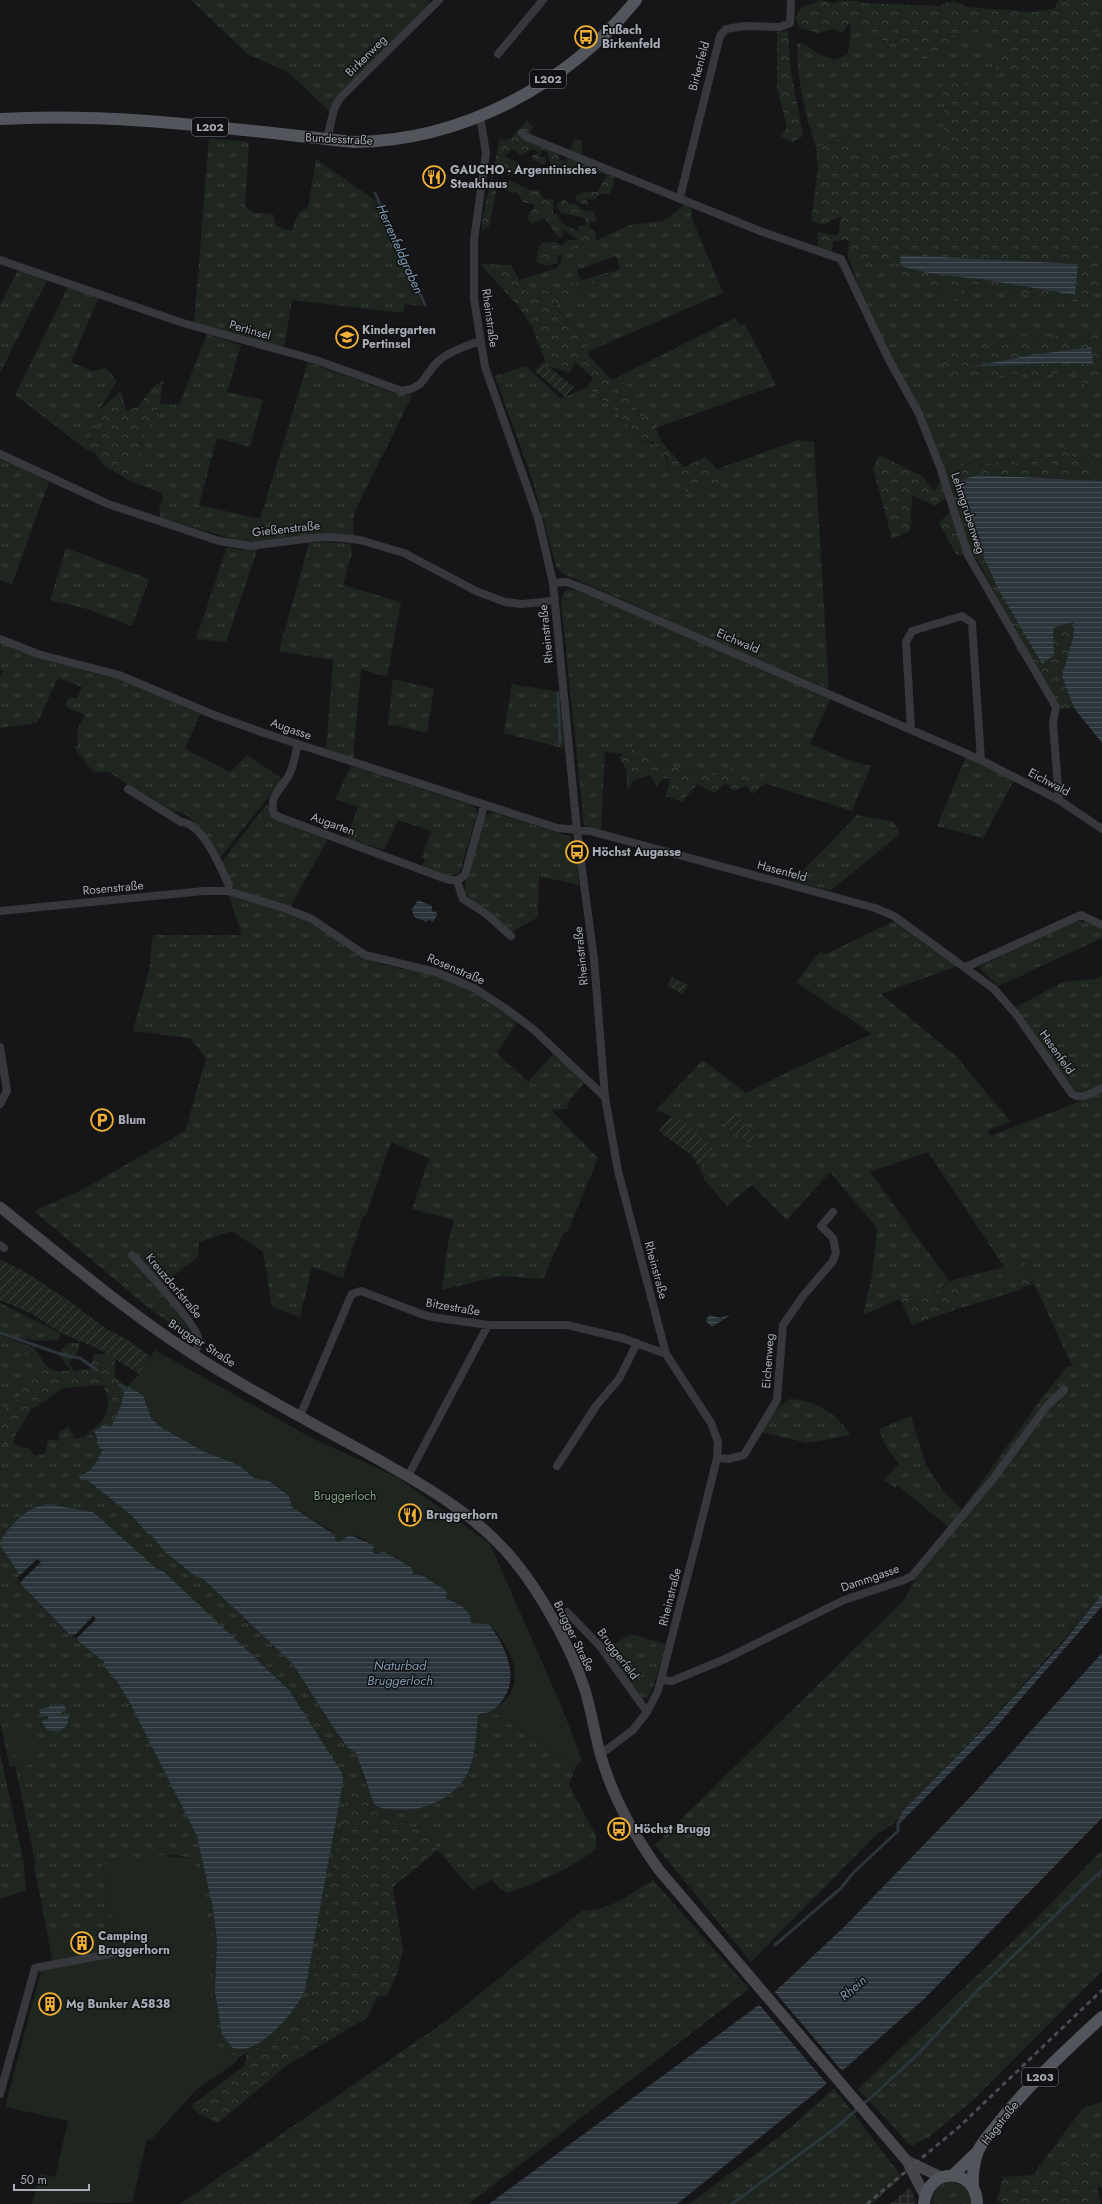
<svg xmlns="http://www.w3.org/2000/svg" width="1102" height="2204" font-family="Jost,sans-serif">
<defs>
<pattern id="industrial-grid" width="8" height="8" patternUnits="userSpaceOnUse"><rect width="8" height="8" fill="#222225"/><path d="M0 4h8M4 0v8" fill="none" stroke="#3f3f43"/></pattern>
<pattern id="grass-tufts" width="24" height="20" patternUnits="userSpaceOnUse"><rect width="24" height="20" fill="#1e261f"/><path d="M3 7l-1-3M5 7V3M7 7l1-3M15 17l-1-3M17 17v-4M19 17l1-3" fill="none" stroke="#3c433d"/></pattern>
<pattern id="forest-crowns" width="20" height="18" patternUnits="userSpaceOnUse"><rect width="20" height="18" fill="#1e261f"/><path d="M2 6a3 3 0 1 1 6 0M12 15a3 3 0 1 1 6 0" fill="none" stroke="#3c433d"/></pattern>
<pattern id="garden-furrows" width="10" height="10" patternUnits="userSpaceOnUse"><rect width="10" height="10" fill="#1e261f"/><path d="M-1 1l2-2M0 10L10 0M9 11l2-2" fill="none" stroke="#3c433d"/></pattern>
<pattern id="water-rules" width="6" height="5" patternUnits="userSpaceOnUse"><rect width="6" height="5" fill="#2c353c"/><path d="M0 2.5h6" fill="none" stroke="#485056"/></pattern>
</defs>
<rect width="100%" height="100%" fill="#161618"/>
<path fill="url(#industrial-grid)" d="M909 2188 913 2192 915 2204H890Z"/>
<path fill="url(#grass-tufts)" d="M191 0H427L431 5 330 112 288 72 247 54Z
M1102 20V79L1096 35Z
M851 28 864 30 877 39 913 48 951 35 987 37 1000 49 997 75 1009 69 1012 79 1006 92H984L951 80 940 156 929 163 885 152 868 156 839 139 816 148C805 114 797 80 797 44L802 43 819 54 835 60 848 54Z
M209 138 249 142 245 206 254 213 273 214 276 226 291 231 299 213 308 207 316 159 376 201 404 259 422 306 405 304 403 313 292 300 284 348 194 323Z
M687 203 692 209 691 216 723 293 589 351 588 347 555 306 620 268 616 256 577 270 581 281 547 291 526 292 520 280 559 267 562 256 630 225 663 221Z
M848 257 869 259 894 264 906 281H921L938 294 945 288 970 284 1008 292 1080 302 1098 289 1102 296V333L1069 343 1062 334 1034 344 1029 335 993 350 990 340 957 381 1025 373 1036 380 1040 375 1080 372 1100 386 1102 382V464L1087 463 1064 452 1051 460 1041 456 1021 465 1004 458 989 466 967 463 947 476 866 306Z
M18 270 47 280 0 373V305Z
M68 287 99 297 71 362 92 371 106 368 117 381 99 410 103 430 93 426 86 449 15 395Z
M735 318 740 326 745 324 776 385 656 428 651 415 640 417 626 384 612 380Z
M207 334 241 345 227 392 263 400 250 447 217 438 199 505 260 519 308 362 390 392 401 394H413L354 513 353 536 243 542 161 518 159 510 164 494 130 481V464L138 459C141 439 150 422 160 404L179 405Z
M526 366 561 399 587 387 614 409 639 440C658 443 665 452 670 471L727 480 717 469 799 440 814 442 829 689 743 653 562 573 556 566 532 479 495 376Z
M0 458 49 482 12 584 0 580Z
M326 542 351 544 352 553 343 585 401 602 387 677 361 669 353 760 326 750 333 660 279 651 309 543Z
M227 547 240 550 258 548 226 642 196 639Z
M66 548 149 579 132 626 87 609 50 600Z
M569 589 575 591 577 589 831 698 810 744 846 759 871 766 852 811 745 777 719 776 691 772 661 763 631 749 623 754 605 752 601 831 584 825 561 602 563 593Z
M0 643 118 678 200 714 185 749 230 772 247 755 283 779 219 859C213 847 194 814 179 812 176 811 172 812 169 812L109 772H93L74 747 78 746 77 730 85 715 65 706 69 697 77 699 82 687 58 678 37 723 0 728V677L3 671 0 669Z
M393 679 434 689 427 733 388 724Z
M512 684 559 692 564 746 562 748 504 733Z
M966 757 1014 780 983 838 937 826Z
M351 766 471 805 476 808 477 813 460 872C448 881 435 871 422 866L425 860 422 858 431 831 398 820 384 850 347 838 358 807 335 799Z
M267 804 273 817 279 821 328 839 290 907 237 890 232 886 221 863Z
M492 812 571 837 574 863 577 862 579 885 539 876 538 917 512 932 469 900 465 893V885L484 820 487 815Z
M857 815 894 822 900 834 830 891 793 881Z
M229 896C257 904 287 910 312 924 335 937 352 954 377 963 394 969 413 969 431 974 463 983 491 1002 518 1021L497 1053 528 1082 553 1054 585 1082 568 1102 567 1109 551 1110 598 1158 568 1231 563 1234 543 1279 499 1276 442 1290 448 1242 454 1220 412 1209 429 1158 391 1142 366 1216H363L343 1278 312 1267 300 1317 272 1307 263 1252 232 1231 199 1242 198 1257 164 1283 132 1251 127 1253 174 1307 194 1338 192 1340 145 1305 34 1211 78 1192 185 1131 206 1058 190 1038 133 1031 149 970 153 935H242Z
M896 920 957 966 881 994 957 1057 1011 1122 988 1130 990 1136 1102 1093V1594C1039 1671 971 1741 902 1812L896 1822 877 1834 751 1962 655 1845 906 1598 914 1579 949 1527 898 1486 895 1488 884 1480 899 1464 885 1445 879 1429 911 1416 926 1465 944 1492 962 1509 1042 1398 1067 1367 1076 1364H1071L1022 1257 1016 1268 1023 1289 954 1310 951 1302 961 1290 953 1280 1004 1267 928 1152 870 1172 949 1281 932 1294 900 1299 863 1315 872 1275 877 1228 830 1172 787 1220 752 1185 727 1206 704 1179 700 1169 714 1149 688 1123 656 1110 703 1060 746 1093 794 1069 872 1034 796 982 820 952 826 954Z
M1075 921 1087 922 1102 929V938L998 986 979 967Z
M1102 976V1086C1090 1090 1083 1095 1071 1088L1016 1007 1063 982 1096 979Z
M0 1303 60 1333 59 1340C38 1341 19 1340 0 1332Z
M0 1335 31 1347 22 1351 45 1367 17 1384 23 1389 15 1405H8L0 1417Z
M789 1399C814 1399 838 1414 850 1435L807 1443 761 1432 776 1409Z
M68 1426 75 1439 94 1434 97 1438V1445L102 1450 93 1468 86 1474 87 1480 131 1515 148 1534 152 1535 165 1552 196 1577 202 1578 292 1663 335 1730 348 1748 356 1753 364 1780 376 1806 403 1811 472 1756 478 1715 492 1711 575 1768 569 1785 596 1836V1849C571 1869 538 1882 508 1893L499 1888 492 1880 472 1890 438 1850 427 1833 373 1811 350 1779 309 2000 269 2042 239 2057 231 2054 216 2046C216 2027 212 2012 210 1994 206 1948 203 1903 193 1859L178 1855 101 1860 114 1926 48 1937 34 1866 36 1865 15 1766 10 1767 0 1723V1471L3 1469 0 1470V1440L30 1449 35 1456 45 1454 48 1439 59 1441 58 1433Z
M630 1634 666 1644 653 1687 647 1698H642L606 1650Z
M0 1753 24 1864 26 1890 0 1899Z
M1102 1850V1971L974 2099 929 2137 911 2146 858 2089 1035 1920Z
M653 1880 749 1989 469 2204H180L446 2021 583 1910C609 1912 631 1893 653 1880Z
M834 2088 902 2177 872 2204H689L784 2133Z
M1102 2102V2145L1092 2143 1033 2175 1083 2108Z
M949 2182C962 2183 972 2190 971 2204H932C932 2192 938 2185 949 2182Z"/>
<path fill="url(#forest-crowns)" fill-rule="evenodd" d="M821 0 833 3C840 0 857 0 864 3L940 6C953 0 954 0 966 7L1034 12 1055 8 1058 0H1102V20L1096 35 1102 79V296L1098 289 1080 302 1008 292 970 284 956 303 945 288 938 294 921 281H906L894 264 869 259 848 257 849 240 833 241 831 257 817 250 818 232 838 236 841 216 823 225 811 221 818 169 816 148 839 139 868 156 885 152 929 163 940 156 946 105 940 87 951 80 984 92H1006L1012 79 1009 69 997 75 995 57 1000 49 987 37 951 36 944 54 922 59 913 48 877 39 864 30 851 28 849 23 842 33 834 29 818 33 800 28 795 19 801 8ZM901 255 1078 264 1075 295 986 280 933 274Z
M788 31 791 71 803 136 793 142 780 136 787 128 777 87V32Z
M527 120 533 127 526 140 547 149 558 151 560 160 566 161 574 140H582V165L589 164 615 177 610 194H600L594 200 585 198 589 205 582 204 576 200V196L584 192H597L607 175 577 166 563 173 553 172 547 152 542 150 539 156 546 158 545 165 533 160 532 156 539 152 532 149 521 156 513 149 504 156 519 163 518 169 509 175 501 167 500 173 493 174 492 184 497 188 489 226 482 231V221L500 138 504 141 511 138Z
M509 180 530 190H538L544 199 554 200 553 213 558 215 561 223 579 232 578 226 587 225 585 218 561 213 556 205 564 199 569 204H576L582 210 593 212 597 221 588 222 590 228 596 232 595 245 588 248 583 244 582 252 575 256 571 253 558 256 557 263 547 266 536 262 539 247 543 242 550 243 552 241 562 245 568 240H578L560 227 564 232 562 238 556 235 545 218 531 224 527 217 535 205 523 202 517 192 509 193 504 185Z
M480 264 511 265 526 292 547 291 613 271 555 307 588 347 589 356 612 380 626 384 640 417 651 415 661 441 684 467 705 457 728 480 688 493 670 471 667 457 652 442 639 440 614 409 587 387 593 378 575 362 570 373 547 366 532 327 519 307Z
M1102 333V382L1100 386 1085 387 1080 372 1040 375 1037 380 1025 373 957 381 939 359 990 340 993 350 1029 335 1034 344 1062 334 1069 343ZM1091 347 1093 364 1054 363 974 366Z
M163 380 160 404 141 443 138 459 130 464V481L102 464 94 452 86 449 93 425 102 429 99 410 121 391 126 411 138 407 151 389Z
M1064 452 1087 463 1102 464V481L977 475 961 480 964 513 998 589 1042 664 1054 655 1052 628 1074 622 1073 637 1062 676 1074 708 1061 709 1038 673 1015 649 1017 634 977 559 956 554 939 523 957 504 949 496 935 506 912 495 910 531 892 539 873 468 879 455 922 476 935 492 940 480 967 463 989 466 1004 458 1021 465 1041 456 1051 460Z
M631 749 661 763 691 772 719 776 732 768 745 777 754 769 766 783 752 794 747 785 733 791 726 783 714 793 697 784 682 802 666 796 670 779 663 778 657 787 650 775 634 780 627 791V771L619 757Z
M1022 1257 1034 1284 1022 1287 1016 1269 1003 1277 997 1271Z
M953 1280 961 1290 951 1302 954 1310 912 1325 900 1299 932 1294Z
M68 1343H80L78 1352 69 1363 74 1371 90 1369 94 1354 115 1355V1377L127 1387 121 1406 111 1426 85 1436C105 1420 115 1410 103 1385L63 1388 31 1410 16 1434 13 1448 0 1442V1417L8 1405H15L23 1389 16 1384 44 1367 22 1351 33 1346C44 1362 48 1376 70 1370L58 1353Z
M350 1778 373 1811 427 1833 438 1850 393 1887 403 1951 398 1971 387 1996 377 1997 368 2017 286 2066 218 2123 199 2114 191 2106 245 2065 247 2053 269 2042 309 2000Z
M1092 2143 1102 2145V2187L1097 2188 1101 2204H1003L997 2200 1003 2177 1033 2175Z"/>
<path fill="#1e261f" d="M155 1350 310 1437 397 1477 490 1544 561 1705 582 1760 575 1768 492 1711C498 1706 506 1701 510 1694 524 1670 505 1641 489 1624L471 1623 470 1618 462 1606 446 1598 447 1591 423 1575 413 1574 384 1552 376 1554 373 1552 374 1545C359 1537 353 1530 338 1542L335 1540 333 1532 292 1507 289 1496 272 1483 254 1478 239 1465 203 1451 161 1427 151 1418 143 1395 129 1387 126 1388 139 1374Z
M32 1729 39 1762 18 1767 10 1734Z
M162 1855C165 1857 187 1857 193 1859L207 1908 210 1935V1995L216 2023V2045L231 2054 239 2057 236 2062 196 2090 151 2140 147 2139 132 2203 32 2204 40 2174 55 2177 68 2121 5 2107 41 1971 53 1968 48 1937 114 1926 101 1860Z"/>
<path fill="url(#garden-furrows)" d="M543 362 574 387 565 397 535 371Z
M672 977 688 985 683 994 667 986Z
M731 1109 759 1139 751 1146 722 1123Z
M671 1116 688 1123 714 1149 700 1169 692 1156 659 1131Z
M0 1260 24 1271 68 1300 108 1330 125 1338 150 1356 139 1374 99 1349 61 1333 32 1314 0 1300Z"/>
<path fill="url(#water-rules)" d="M901 255 1078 264 1075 295 986 280 933 274 900 266Z
M1091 347 1093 364 1054 363 970 367 1032 355Z
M977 475 1102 481V743L1074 708 1062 676 1073 637 1074 622 1053 628 1054 655 1042 664 998 589 964 513 961 480Z
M418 900 432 906V912L436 911 437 915 433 922 429 920 430 917 427 922 414 917 412 909Z
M710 1315 720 1318 729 1315V1316L712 1327 706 1321 707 1318Z
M129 1387 143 1395 151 1418 161 1427 203 1451 239 1465 254 1478 269 1481 289 1496 292 1507 335 1535V1540L338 1542 350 1535 374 1545 373 1552 376 1554 384 1552 411 1567 413 1574 422 1575 447 1591 446 1598 462 1606 470 1615 471 1623 489 1624C508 1650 524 1685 493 1710 489 1713 482 1713 478 1715 476 1734 476 1759 466 1776 450 1802 417 1814 388 1809 383 1808 378 1808 374 1804L356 1753 348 1748 335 1730 292 1663 202 1578 196 1577 165 1552 152 1536 148 1534 131 1515 87 1480H80L79 1475C93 1473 97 1461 102 1450L97 1445V1438L94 1431 106 1425 111 1426 121 1406 124 1392Z
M46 1504 93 1512 157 1569 163 1571 289 1690 342 1773 343 1782 305 1990C297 2010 257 2058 233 2048L222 2035 215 1991 217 1940 213 1908 197 1836 130 1703 118 1683 103 1665 105 1663 77 1640 73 1634 71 1636 20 1583 23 1580 0 1545C0 1535 22 1515 31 1509 35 1507 42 1506 46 1504Z
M1102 1594V1606L996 1727 900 1823H897L902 1812 992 1720 1061 1645Z
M1102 1653V1818L924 1999 834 2078 677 2204H489L767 1999 844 1927 978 1789Z
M64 1704 66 1711 60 1713 61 1716 69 1715 67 1726 58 1732 47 1730 41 1721 48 1719V1716L41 1717 39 1709Z"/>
<path fill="#161618" d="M37 1559 41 1562 19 1583 18 1577Z
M93 1616 96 1619 77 1638V1640L72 1635H75Z
M773 1990 843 2072 828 2085 758 2003Z"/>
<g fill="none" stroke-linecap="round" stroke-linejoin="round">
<path stroke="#2c353c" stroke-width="3" d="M375 193 425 305
M558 693 560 742
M0 1333 63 1355 80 1358 97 1370
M119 1385 126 1388
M775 1945 841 1888 854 1872 898 1831V1823
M732 2204 834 2129 875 2094 917 2055 973 1995 1102 1870"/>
<path stroke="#37383d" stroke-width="8" d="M498 54 543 0
M480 116 486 153 474 240V299L485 367 538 518 553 583 577 831 594 959 605 1097 618 1171 666 1354 711 1423 718 1442 717 1458 702 1519 658 1691 647 1712 633 1730 601 1754
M522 133 527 137 760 231 841 259 888 358 919 414 940 467 968 555 1056 707 1053 723 1059 800
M327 139 334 109 340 98 439 0
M680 197 720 36 726 29 744 26 780 27 790 23 791 0
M0 260 183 323 316 360 402 391C428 387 423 373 441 359 452 350 467 346 480 341
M0 454 108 504 219 541 250 546 313 538 332 537 360 540 404 553 476 591 505 602 521 604 544 602 554 599
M553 583 567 582 590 591 981 760 1059 800 1102 829
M0 639 38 654 119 675 214 715 264 733 557 828 590 831 875 908 894 916 994 989 1016 1014 1072 1094C1082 1100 1092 1093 1102 1088
M911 729 906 642 912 631 962 616 972 623 981 760
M298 744C295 754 294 766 289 775 282 789 268 796 274 814L279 817 446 879 457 881 465 875 484 806
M128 789 181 822C203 823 220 867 229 885L228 891
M457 881 463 899 485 913 511 936
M0 911 204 891H228L284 908 312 919 365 955 436 972 474 988 505 1008 533 1029 605 1097
M966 967 1081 915 1102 925
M0 1047 7 1091 0 1104
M0 1245 4 1248
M132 1255C146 1270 195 1322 198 1338 199 1345 197 1349 193 1355
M300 1416 350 1298 352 1294 361 1291 424 1315 438 1318 488 1325H567L622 1338 666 1354
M717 1458 728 1459 744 1455 777 1400 783 1325 803 1296 833 1261 836 1253 833 1238 821 1226 833 1212
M557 1466 596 1406 619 1379 637 1343
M408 1476 488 1325
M567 1612 599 1645 647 1712
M662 1680 672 1681 725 1659 844 1600 904 1580 912 1576 993 1479 1046 1407 1064 1390
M0 2094 35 1968 120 1952"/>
<path stroke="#45474d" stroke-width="11" d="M0 1207C70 1263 138 1322 215 1368 266 1399 319 1427 372 1456 424 1485 479 1516 516 1563 542 1595 571 1648 584 1687 591 1708 594 1731 600 1753 612 1796 633 1834 659 1870L907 2161 925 2196
M907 2161 941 2177"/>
<path stroke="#53555c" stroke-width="12" d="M0 119C118 112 237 130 354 142 463 141 568 84 636 0
M953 2175 978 2151
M973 2187C972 2176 974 2161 978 2151 982 2142 990 2134 996 2126 1027 2086 1065 2051 1102 2017
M924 2204C927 2166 977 2167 977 2204"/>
<path stroke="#4a4c52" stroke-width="3" stroke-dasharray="5 4" stroke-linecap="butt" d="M867 2204 960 2126 1102 1990"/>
</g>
<defs>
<g id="bus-ring" transform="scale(1.15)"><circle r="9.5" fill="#111113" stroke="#f2b134" stroke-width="1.5"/><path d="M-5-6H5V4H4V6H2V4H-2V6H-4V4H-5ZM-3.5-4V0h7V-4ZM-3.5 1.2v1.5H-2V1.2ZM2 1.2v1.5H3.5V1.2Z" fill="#f2b134"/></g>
<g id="restaurant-ring" transform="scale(1.15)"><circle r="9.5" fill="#111113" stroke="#f2b134" stroke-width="1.5"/><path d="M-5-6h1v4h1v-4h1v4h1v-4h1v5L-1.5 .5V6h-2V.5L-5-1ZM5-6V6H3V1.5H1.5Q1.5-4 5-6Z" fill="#f2b134"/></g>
<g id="school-ring" transform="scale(1.15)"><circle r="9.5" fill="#111113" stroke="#f2b134" stroke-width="1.5"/><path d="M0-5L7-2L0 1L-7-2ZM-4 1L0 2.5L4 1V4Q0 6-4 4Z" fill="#f2b134"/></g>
<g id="parking-ring" transform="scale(1.15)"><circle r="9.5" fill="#111113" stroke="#f2b134" stroke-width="1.5"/><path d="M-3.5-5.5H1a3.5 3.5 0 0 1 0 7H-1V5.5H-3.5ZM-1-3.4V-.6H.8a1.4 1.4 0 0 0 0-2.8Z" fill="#f2b134"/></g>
<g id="building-ring" transform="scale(1.15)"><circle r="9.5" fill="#111113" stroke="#f2b134" stroke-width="1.5"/><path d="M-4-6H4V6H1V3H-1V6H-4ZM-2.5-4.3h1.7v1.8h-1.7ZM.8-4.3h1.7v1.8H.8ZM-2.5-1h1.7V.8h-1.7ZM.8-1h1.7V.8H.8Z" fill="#f2b134"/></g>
</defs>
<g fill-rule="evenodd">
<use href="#bus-ring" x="586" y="37"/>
<use href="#restaurant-ring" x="434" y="177"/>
<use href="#school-ring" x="347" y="337"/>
<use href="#bus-ring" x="577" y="852"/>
<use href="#parking-ring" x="102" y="1120"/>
<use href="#restaurant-ring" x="410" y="1515"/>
<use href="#bus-ring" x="619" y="1829"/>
<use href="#building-ring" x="82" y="1943"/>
<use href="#building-ring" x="50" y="2004"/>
</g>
<g text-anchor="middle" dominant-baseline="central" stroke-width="3" stroke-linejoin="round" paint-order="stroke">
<g fill="#111113" stroke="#7b7e86" stroke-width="1">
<rect x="530" y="70" width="36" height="18" rx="3"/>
<rect x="192" y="118" width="36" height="18" rx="3"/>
<rect x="1022" y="2068" width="36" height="18" rx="3"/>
</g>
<g font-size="11" font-weight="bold" fill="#a8adb8">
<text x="548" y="79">L202</text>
<text x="210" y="127">L202</text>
<text x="1040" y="2077">L203</text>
</g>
<g font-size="12" font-weight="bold" fill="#a8adb8" stroke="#111113" text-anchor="start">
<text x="602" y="30">Fußach<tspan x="602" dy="14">Birkenfeld</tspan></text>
<text x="450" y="170">GAUCHO - Argentinisches<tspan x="450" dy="14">Steakhaus</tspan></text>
<text x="362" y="330">Kindergarten<tspan x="362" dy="14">Pertinsel</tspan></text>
<text x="592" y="852">Höchst Augasse</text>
<text x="118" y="1120">Blum</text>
<text x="426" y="1515">Bruggerhorn</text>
<text x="634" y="1829">Höchst Brugg</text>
<text x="98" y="1936">Camping<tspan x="98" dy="14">Bruggerhorn</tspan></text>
<text x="66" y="2004">Mg Bunker A5838</text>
</g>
<g font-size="12" fill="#a8adb8" stroke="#111113">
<text transform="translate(366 56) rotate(-45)">Birkenweg</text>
<text transform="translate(699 66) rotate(-75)">Birkenfeld</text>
<text transform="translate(339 139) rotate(3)">Bundesstraße</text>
<text transform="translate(490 318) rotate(82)">Rheinstraße</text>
<text transform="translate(250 330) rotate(16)">Pertinsel</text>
<text transform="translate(968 513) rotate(72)">Lehmgrubenweg</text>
<text transform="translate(286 529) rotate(-6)">Gießenstraße</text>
<text transform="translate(546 634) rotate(-96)">Rheinstraße</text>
<text transform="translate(738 641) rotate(23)">Eichwald</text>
<text transform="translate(291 729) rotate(19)">Augasse</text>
<text transform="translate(1049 782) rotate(28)">Eichwald</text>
<text transform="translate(333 824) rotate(20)">Augarten</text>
<text transform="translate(782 871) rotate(15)">Hasenfeld</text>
<text transform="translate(113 888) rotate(-5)">Rosenstraße</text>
<text transform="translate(581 956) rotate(-96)">Rheinstraße</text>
<text transform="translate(456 969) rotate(23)">Rosenstraße</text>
<text transform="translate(1057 1052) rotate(55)">Hasenfeld</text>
<text transform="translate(656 1270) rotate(75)">Rheinstraße</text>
<text transform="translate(174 1286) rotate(50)">Kreuzdorfstraße</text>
<text transform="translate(453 1307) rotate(10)">Bitzestraße</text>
<text transform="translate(202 1343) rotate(33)">Brugger Straße</text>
<text transform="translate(768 1361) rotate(-86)">Eichenweg</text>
<text transform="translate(870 1578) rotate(-19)">Dammgasse</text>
<text transform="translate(670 1597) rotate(-76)">Rheinstraße</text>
<text transform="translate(574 1636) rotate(64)">Brugger Straße</text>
<text transform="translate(618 1654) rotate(53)">Bruggerfeld</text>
<text transform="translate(1000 2123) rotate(-52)">Hagstraße</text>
</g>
<g font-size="12" fill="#7fa381" stroke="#111113">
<text x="345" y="1496">Bruggerloch</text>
</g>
<g font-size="13" font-style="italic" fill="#7f9bb3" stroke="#111113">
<text transform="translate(400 249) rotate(66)">Herrenfeldgraben</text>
<text x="400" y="1665">Naturbad<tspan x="400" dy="15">Bruggerloch</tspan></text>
<text transform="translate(853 1988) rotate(-41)">Rhein</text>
</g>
</g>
<path d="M14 2184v6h75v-6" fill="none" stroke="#a8adb8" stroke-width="2"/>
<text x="20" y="2184" font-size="12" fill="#a8adb8" stroke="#111113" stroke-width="3" paint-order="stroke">50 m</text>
</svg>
